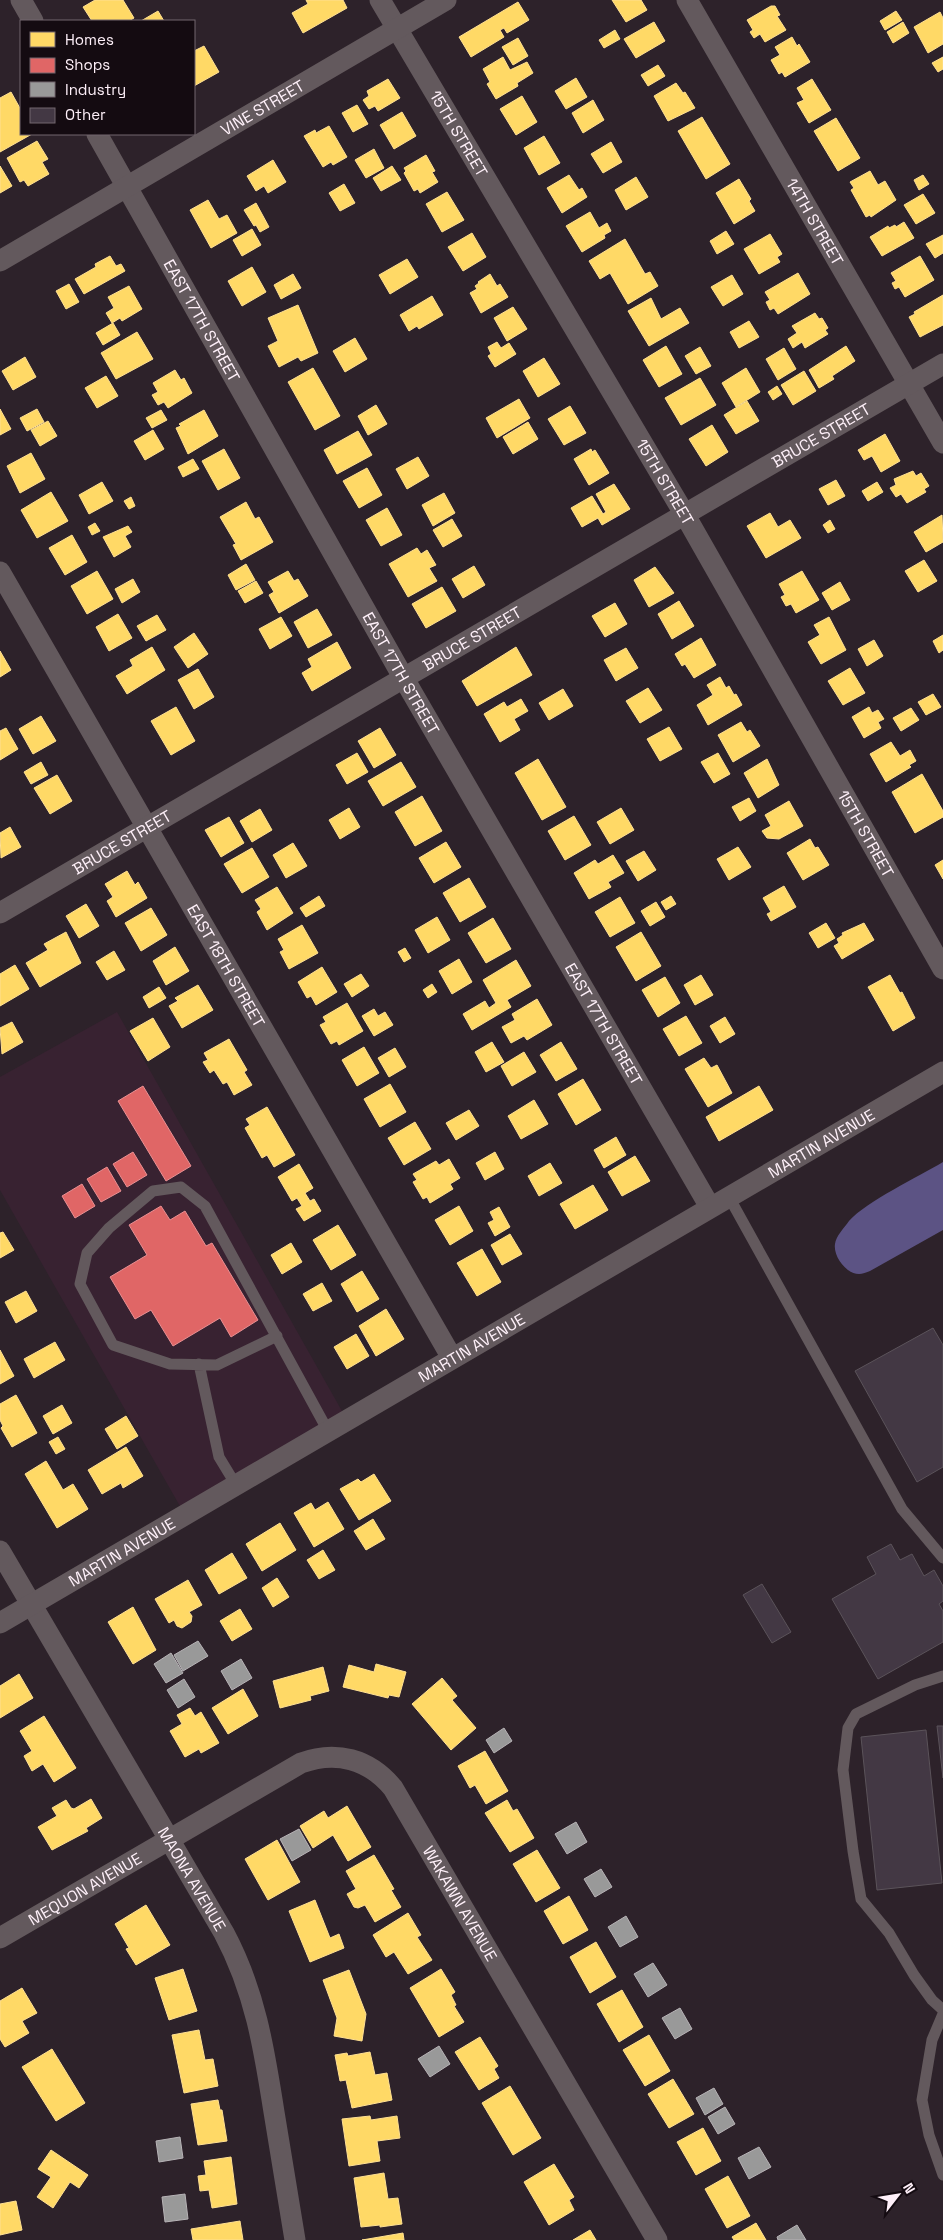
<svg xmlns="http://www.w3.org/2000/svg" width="943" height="2240" font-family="'Space Grotesk',sans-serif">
<rect width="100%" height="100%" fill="#2d222a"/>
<path fill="#382231" d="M117 1012 347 1420 185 1515 0 1190V1077Z"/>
<path fill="#5c5384" d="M943 1162V1230L870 1271C867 1272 862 1274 859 1274 846 1274 833 1256 835 1244 836 1236 844 1228 849 1221 867 1201 918 1177 943 1162Z"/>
<path fill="#ffd966" stroke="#ffe092" d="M95 0H123L134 18 129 21H92L83 7Z
M306 0H343L347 8 303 33 292 13 308 4Z
M612 0H641L647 10 626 22Z
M518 2 529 20 507 33 504 28 500 30 504 37 471 57 459 37Z
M771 6H775L780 15 777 16 786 30 765 42 760 34 754 38 750 32 753 30 747 20Z
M158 11 164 21H141Z
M896 11 902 20 885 30 880 21Z
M940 12 943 18V44L928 53 914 27Z
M654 22 665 41 636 58 624 39Z
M903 22 909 33 893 43 887 32Z
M615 30 620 39 604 48 599 40Z
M792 37 797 46 799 44 810 62 785 77 782 72 779 74 771 60 780 55 775 47Z
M518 38 528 56 513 65 502 47Z
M204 46 219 72 194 86V51Z
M503 57 510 70 527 62 533 73 517 83 518 86 496 99 487 84 490 82 483 69Z
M943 57V69L938 72 932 63Z
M658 65 665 76 648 86 641 75Z
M576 78 587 97 566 109 555 91Z
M388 79 400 98 378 111 375 106 369 109 363 100 369 96 367 91Z
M812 79 831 110 809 123 797 103 804 100 797 88Z
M676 83 683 93 685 92 695 108 668 121 654 96Z
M11 92 21 110V134H32L0 152V98Z
M522 96 537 122 516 135 500 109Z
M593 100 604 120 583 133 572 113Z
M357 105 368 124 353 132 342 113Z
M402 112 416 136 394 149 380 125Z
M702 117 730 164 706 179 678 131Z
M836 118 860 158 838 171 814 131Z
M329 126 347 157 333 165 331 162 323 167 304 136 315 130 316 133Z
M544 136 560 163 539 175 524 148Z
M37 141 48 159 42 162 49 174 28 186 24 180 20 182 7 158Z
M611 142 622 162 603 173 591 154Z
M374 149 384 168 366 178 355 160Z
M426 155 435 171 432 172 438 182 420 193 418 189 414 191 404 173 406 171 404 168Z
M273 160 286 182 268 193 264 186 256 191 247 176Z
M0 166 12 186 0 193Z
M392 166 401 180 381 191 373 178Z
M870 171 878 185 885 181 896 200 871 217 870 215 866 217 851 190 854 188 850 182Z
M569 175 579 190 582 188 587 197 562 213 547 188Z
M923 175 929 184 919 190 914 180Z
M636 177 648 197 626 210 615 190Z
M739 179 751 199 749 201 755 211 734 224 716 193Z
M344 184 355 203 340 211 329 193Z
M447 192 464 220 442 232 426 204Z
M923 194 935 213 916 224 904 205Z
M208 200 219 219 227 215 237 233 211 248 190 210Z
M256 203 269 227 260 232 256 225 254 226 244 210Z
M590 212 599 228 607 223 611 231 604 235 605 238 582 252 566 226Z
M904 222 914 238 882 256 870 237 888 226 889 228 895 225 896 227Z
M252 229 261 245 242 256 233 240Z
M726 231 734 244 717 254 710 241Z
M472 233 486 257 463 271 448 247Z
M770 234 782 254 777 257 780 262 759 274 744 249Z
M943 235V253L935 258 926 244Z
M625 239 645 274 650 272 658 286 628 304 610 273 600 279 589 261Z
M110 256 116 266 121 264 125 271 84 294 75 279 96 267 95 264Z
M920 256 934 280 905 297 899 287 895 289 892 283 896 281 891 273Z
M407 259 418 277 390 294 379 275Z
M252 267 266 292 242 306 228 281Z
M798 273 810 294 778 314 774 308 770 310 766 302 770 300 765 292Z
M293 274 301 288 281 299 274 285Z
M490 274 497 286 500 284 508 297 481 313 470 293 477 289 475 286 479 283 478 282Z
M732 275 743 294 723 306 711 287Z
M69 284 79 302 66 309 56 291Z
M129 286 142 309 122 321 120 318 112 323 106 313 114 308 108 297Z
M943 295V325L920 337 909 317 915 314 914 312Z
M432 296 443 315 419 329 417 326 409 331 400 315Z
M651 298 661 319 680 308 689 323 649 346 628 311Z
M298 305 318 353 301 361 298 357 279 367 268 346 278 341 268 318Z
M513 307 527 329 507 341 494 318Z
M815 313 819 319 822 318 828 328 825 330 828 334 805 348 802 342 793 348 788 339 797 333 792 326Z
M749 321 759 337 739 348 730 332Z
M113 323 120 335 103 345 96 333Z
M137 332 153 359 116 379 101 353Z
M355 338 367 359 345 372 333 351Z
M497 342 501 348 509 343 516 354 495 367 488 356 491 354 488 347Z
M666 346 682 374 659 387 643 360Z
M846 346 855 361 832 376 834 379 819 388 809 370Z
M700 347 711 366 696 374 685 356Z
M784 348 796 369 778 380 766 359Z
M25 357 36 377 13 390 2 371Z
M544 358 560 384 538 397 523 371Z
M313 368 340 416 315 430 288 382Z
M746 368 760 392 736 407 722 383Z
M175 370 181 380 184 378 192 393 168 408 164 402 158 405 152 395 158 392 153 383Z
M804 371 816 391 793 405 781 385Z
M106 376 118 396 97 408 85 388Z
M700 378 716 405 681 425 665 398Z
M777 386 782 394 773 400 768 392Z
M519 399 530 418 497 438 486 418Z
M747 401 759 421 736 434 724 415Z
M376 405 387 424 368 435 358 416Z
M570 406 586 433 564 445 548 419Z
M0 409 11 429 0 435Z
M37 409 44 422 27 431 20 418Z
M161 410 167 420 152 428 146 418Z
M204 410 218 436 188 454 176 428 181 426 179 424Z
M48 421 57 436 40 446 31 430Z
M528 422 538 439 513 454 503 437Z
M712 425 728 452 706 466 689 439Z
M153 430 164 449 145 460 134 441Z
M358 431 372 455 337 474 324 450Z
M885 434 900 461 881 472 872 456 864 460 858 450Z
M224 449 240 478 218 490 202 461Z
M591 449 592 452 595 450 609 473 589 485 574 459Z
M31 453 45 479 20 493 7 466Z
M418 457 429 476 407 489 396 469Z
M193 459 199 469 183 477 178 467Z
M367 468 382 495 359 508 343 481Z
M913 471 916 476 921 473 929 486 924 489 926 492 907 503 901 494 896 497 890 488 896 485 894 479Z
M836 480 845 496 828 505 819 489Z
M102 482 113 501 89 514 79 495Z
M877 482 883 492 868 501 862 491Z
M614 484 630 509 602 525 598 518 582 527 571 508 592 496 603 514 606 512 596 494Z
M51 492 68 521 37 538 21 510Z
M444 493 455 513 433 526 422 505Z
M131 497 135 506 129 509 124 501Z
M246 502 255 519 259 517 273 542 241 560 233 545 236 544 220 517Z
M387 508 402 535 381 546 366 520Z
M770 513 778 527 790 520 801 538 766 558 747 526Z
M942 515 943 542 926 552 914 532Z
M452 519 462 536 443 547 433 530Z
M830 520 835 529 828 533 823 525Z
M95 523 100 531 92 535 88 527Z
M128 526 132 532 125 536 131 547 114 557 103 537Z
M72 535 87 562 65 575 49 548Z
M417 548 421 554 427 550 436 565 429 568 437 581 408 597 389 564Z
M924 560 937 581 918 592 905 571Z
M246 564 255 580 236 590 228 575Z
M474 566 485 585 463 598 452 579Z
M655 567 674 593 649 607 634 580Z
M97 571 113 599 87 614 71 586Z
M288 571 294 581 298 579 308 596 279 613 269 595 274 592 268 582Z
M802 571 819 600 796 613 791 604 786 606 781 597 785 595 779 584Z
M133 579 140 592 122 603 115 589Z
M256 581 263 593 245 603 238 591Z
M840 582 850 600 832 610 822 593Z
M442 587 456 611 426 628 412 604Z
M679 601 694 626 672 639 658 614Z
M615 603 627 624 605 637 592 616Z
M317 609 332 635 308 648 294 622Z
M118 614 132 638 109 651 96 627Z
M157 615 166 630 146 641 137 626Z
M281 617 292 636 270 649 259 629Z
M829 617 846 650 821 664 808 642 820 635 814 625Z
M194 633 208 654 188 668 174 647Z
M943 635V650L939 653 933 641Z
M701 638 716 665 694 678 685 664 682 666 675 654Z
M874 640 883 656 867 666 858 649Z
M337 642 351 668 312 691 302 673 312 667 308 659Z
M152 647 165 670 127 694 116 676 133 666 130 660Z
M516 647 532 675 477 706 462 681Z
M626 648 638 668 616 681 604 660Z
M0 651 11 670 0 677Z
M850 668 865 693 843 705 828 681Z
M198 669 214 697 194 709 178 680Z
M720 677 726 688 729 686 734 695 736 694 742 705 708 725 697 705 713 695 707 685Z
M648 688 662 710 640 723 626 701Z
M563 689 573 706 549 720 539 703Z
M933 694 941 707 926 715 918 702Z
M521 699 528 711 514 719 520 730 500 742 484 714 504 702 507 707Z
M176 707 195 741 171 755 151 721Z
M869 707 872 713 878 710 884 719 878 722 881 728 864 738 852 717Z
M911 708 919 720 901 731 893 718Z
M41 716 56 741 33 754 19 729Z
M741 722 747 732 750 730 760 746 733 762 718 735Z
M669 727 682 749 660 761 647 739Z
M6 728 18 749 0 760V731Z
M380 728 396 755 374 768 358 741Z
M891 742 900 756 910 750 916 761 909 765 911 767 886 782 870 754Z
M357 753 368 772 347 784 336 765Z
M718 753 730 774 714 783 701 762Z
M538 759 566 807 542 820 515 773Z
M767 759 779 785 758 798 744 773Z
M41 762 48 775 31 784 24 772Z
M401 762 416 787 383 806 368 781Z
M922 774 943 811V817L915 833 892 792Z
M57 775 72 801 50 814 34 788Z
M422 796 442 831 415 846 395 812Z
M749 798 756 811 740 821 732 807Z
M789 801 803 826 779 839 767 838 762 831 771 826 765 815Z
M349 808 360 827 340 839 329 820Z
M621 808 634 830 610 844 597 822Z
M260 809 272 830 252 842 240 821Z
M574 816 591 845 565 860 548 831Z
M229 817 244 843 221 857 205 830Z
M10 827 21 847 1 858 0 833Z
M810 839 815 848 818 847 829 865 803 880 787 853Z
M446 842 461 867 434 883 419 858Z
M293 843 307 866 286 878 273 855Z
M738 847 751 867 729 880 717 859Z
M252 848 269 877 242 893 224 864Z
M644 851 656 870 638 881 626 861Z
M613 855 624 873 608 882 611 887 589 899 574 873 595 860 598 864Z
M943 860V879L935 865Z
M127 871 135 885 138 882 147 898 116 917 107 901 113 897 105 884Z
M469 878 486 907 460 922 443 893Z
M784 886 796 907 771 921 767 914 771 912 763 898Z
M277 887 293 913 267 930 257 912 261 909 255 900Z
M319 896 325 906 306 917 300 908Z
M671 896 676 904 666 910 661 902Z
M620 897 635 923 610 937 595 912Z
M656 902 665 917 650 926 641 911Z
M86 904 99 926 79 938 66 916Z
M151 908 167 935 141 951 125 923Z
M437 917 450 940 428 953 415 930Z
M493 918 511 949 486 963 468 933Z
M826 923 835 938 818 948 809 933Z
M864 923 874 940 842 959 834 946 839 943 837 939 843 935 842 933Z
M302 925 318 953 289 969 280 952 284 950 278 939Z
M66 932 81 963 40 987 26 963 48 950 44 944Z
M641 932 661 966 636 981 616 947Z
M175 947 189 971 166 985 153 961Z
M405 948 411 958 404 962 398 952Z
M114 951 125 970 107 980 96 962Z
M459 959 472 982 452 994 439 971Z
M516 960 531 986 507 1000 511 1007 472 1030 463 1014 485 1001 489 1008 496 1003 483 980Z
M15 965 29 989 0 1006V974Z
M322 967 337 992 316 1005 311 996 307 998 298 982Z
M361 974 369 986 352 997 344 984Z
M701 975 713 995 695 1005 684 985Z
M890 975 900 993 902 992 915 1018 893 1031 868 987Z
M665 977 680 1003 658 1017 642 990Z
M432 984 437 992 428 998 423 990Z
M198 985 213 1010 182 1028 169 1006 178 1001 175 998Z
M159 987 166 998 149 1008 143 997Z
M537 999 552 1025 527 1040 524 1036 511 1043 502 1027 515 1020 512 1014Z
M347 1003 363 1031 339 1045 337 1041 331 1044 320 1025 326 1022 323 1017Z
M374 1009 378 1016 385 1012 393 1025 374 1036 362 1016Z
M686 1016 702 1043 679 1056 663 1029Z
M725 1017 735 1034 720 1043 710 1026Z
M153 1018 170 1047 148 1061 130 1031Z
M12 1022 23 1042 2 1054 0 1028Z
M229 1039 247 1070 244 1072 252 1085 234 1095 227 1082 223 1084 214 1070 210 1073 203 1062 208 1060 204 1053Z
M492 1042 504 1062 486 1072 475 1052Z
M561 1042 577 1069 556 1081 540 1055Z
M364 1047 379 1073 357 1086 342 1060Z
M395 1048 406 1067 389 1077 378 1058Z
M524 1052 536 1072 512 1086 501 1066Z
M704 1058 711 1068 717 1065 732 1093 708 1107 685 1069Z
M583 1079 601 1110 576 1125 558 1094Z
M390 1084 406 1112 380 1127 364 1099Z
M759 1086 773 1110 719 1141 706 1117Z
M534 1100 548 1124 521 1139 508 1116Z
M267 1107 295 1155 274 1167 267 1155 262 1158 245 1128 250 1125 246 1119Z
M469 1110 479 1126 456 1140 446 1123Z
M415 1122 431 1149 404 1165 388 1138Z
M616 1137 626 1155 604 1168 594 1150Z
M495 1152 504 1169 485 1180 476 1163Z
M635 1156 650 1181 622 1196 608 1172Z
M449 1159 460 1178 450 1184 453 1189 430 1203 427 1197 423 1199 413 1182 417 1180 413 1174 436 1161 439 1165Z
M550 1163 562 1183 539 1196 528 1176Z
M299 1164 313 1188 305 1193 310 1201 314 1199 321 1211 304 1221 296 1209 302 1206 297 1198 292 1201 278 1177Z
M593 1185 608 1210 575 1229 560 1204Z
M459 1206 473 1231 450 1245 435 1220Z
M499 1207 510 1227 495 1236 488 1223 494 1220 490 1212Z
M338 1225 356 1255 331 1270 313 1240Z
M3 1232 14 1250 0 1258V1233Z
M510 1234 522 1254 502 1265 491 1245Z
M291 1243 302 1262 282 1274 271 1255Z
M482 1249 501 1282 477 1296 457 1263Z
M362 1271 379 1299 357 1312 341 1284Z
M322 1283 332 1301 313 1311 303 1294Z
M26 1291 37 1311 16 1323 5 1302Z
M386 1309 404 1339 376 1356 359 1326Z
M356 1334 369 1356 347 1369 334 1347Z
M55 1342 65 1360 34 1378 24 1359Z
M0 1350 14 1376 0 1384Z
M16 1395 37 1433 12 1447 1 1428 3 1426 0 1420V1404Z
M62 1405 72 1423 53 1434 43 1416Z
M126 1416 138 1436 117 1449 105 1429Z
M58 1437 65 1449 56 1454 49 1442Z
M126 1447 143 1476 123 1488 121 1483 102 1494 88 1470Z
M46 1461 63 1490 73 1484 88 1509 57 1528 25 1474Z
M374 1474 391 1501 359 1520 340 1489 358 1479 361 1482Z
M328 1502 344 1529 314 1547 294 1513 311 1503 315 1510Z
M373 1519 385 1539 366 1550 354 1531Z
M280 1523 296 1550 262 1571 246 1544Z
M323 1550 335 1570 319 1579 307 1560Z
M232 1553 247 1578 219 1594 205 1570Z
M277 1578 289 1597 273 1607 262 1588Z
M188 1580 202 1605 189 1612 192 1616 191 1622 182 1628 177 1626 174 1620 169 1623 155 1599Z
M133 1607 156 1650 133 1664 108 1622Z
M240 1609 252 1629 232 1641 220 1621Z
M376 1664 406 1672 399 1697 389 1695 388 1698 343 1687 349 1665 374 1672Z
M323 1667 329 1691 310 1696 311 1700 280 1708 273 1681Z
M19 1674 33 1698 0 1718V1686Z
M442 1678 457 1696 452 1700 476 1728 451 1750 412 1704Z
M243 1689 258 1716 228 1734 212 1708Z
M190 1708 195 1716 201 1712 219 1743 201 1753 199 1749 185 1757 170 1731 182 1724 177 1715Z
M44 1716 76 1768 54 1782 43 1764 32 1771 24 1756 32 1751 20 1731Z
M485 1751 508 1791 486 1804 475 1785 470 1788 458 1766Z
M91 1799 102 1818 86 1828 88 1831 52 1850 38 1827 57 1816 52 1808 66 1800 71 1808 74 1809Z
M507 1800 513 1811 517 1809 534 1838 510 1852 485 1813Z
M347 1806 371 1847 348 1861 333 1835 313 1848 300 1826 324 1811 328 1818Z
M277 1840 300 1882 268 1900 245 1859Z
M537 1850 560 1888 536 1902 513 1864Z
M374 1855 394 1889 391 1890 401 1907 375 1922 365 1905 358 1908 354 1907 347 1894 356 1889 346 1871Z
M569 1896 588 1930 563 1944 544 1911Z
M315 1900 330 1938 339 1934 344 1948 310 1962 289 1911Z
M146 1905 170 1945 136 1965 126 1949 129 1948 115 1924Z
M408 1913 421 1935 417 1937 432 1960 408 1974 394 1952 386 1957 373 1935Z
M596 1942 616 1977 590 1993 570 1957Z
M183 1969 197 2011 169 2020 155 1978Z
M441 1969 455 1992 451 1995 456 2005 454 2006 464 2022 439 2037 410 1988Z
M349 1970 366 2014 362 2041 334 2036 337 2018 323 1980Z
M22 1988 37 2013 22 2021 29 2033 5 2047 0 2039V2001Z
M622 1990 643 2027 619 2042 597 2004Z
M199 2030 205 2060 213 2059 218 2086 184 2093 172 2035Z
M649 2035 670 2071 645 2086 623 2050Z
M480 2037 498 2066 494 2069 499 2078 479 2090 455 2052Z
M52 2049 85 2103 56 2121 22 2067Z
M370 2052 375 2075 387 2073 392 2100 352 2108 346 2080 340 2081 335 2055 347 2053 348 2056Z
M673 2079 694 2114 669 2128 648 2094Z
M510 2086 541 2138 513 2155 482 2103Z
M218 2100 220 2110H222L227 2141 198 2145 191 2104Z
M370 2116 371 2120 397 2116 400 2138 377 2141 380 2161 349 2166 342 2119Z
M703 2128 721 2161 696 2175 677 2142Z
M51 2150 88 2175 79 2188 70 2182 53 2208 37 2197 51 2177 38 2169Z
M231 2157 237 2204 212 2208 209 2190 200 2191 198 2176 206 2175 204 2161Z
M554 2164 574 2197 569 2200 574 2210 549 2225 524 2182Z
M384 2173 388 2199 398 2198 402 2224 380 2227V2225L361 2227 354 2178Z
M728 2176 750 2216 727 2228 705 2189Z
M16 2201 22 2230 0 2235V2204Z
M240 2221 243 2240H193L191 2229Z
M756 2223 766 2240H734L732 2237Z
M590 2230 596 2240H573Z
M403 2233 404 2240H362Z"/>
<path fill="#e06666" stroke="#e98f92" d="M143 1086 191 1166 166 1181 118 1101Z
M133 1152 147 1175 127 1187 113 1164Z
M107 1167 121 1191 101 1202 87 1179Z
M82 1184 95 1206 75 1218 62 1196Z
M161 1206 170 1220 185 1211 206 1246 212 1243 258 1320 231 1337 220 1318 173 1346 151 1310 135 1319 110 1277 147 1255 129 1225Z"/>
<path fill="#999" stroke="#b7b3b6" d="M198 1641 208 1656 183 1671 174 1655Z
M171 1653 183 1673 166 1683 154 1664Z
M241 1659 252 1678 232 1690 221 1671Z
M184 1679 195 1697 178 1708 167 1690Z
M504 1728 512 1741 494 1753 486 1740Z
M576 1822 587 1842 567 1854 555 1834Z
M299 1829 311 1850 292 1861 280 1839Z
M601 1869 612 1887 595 1897 584 1879Z
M626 1916 638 1937 620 1947 608 1927Z
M653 1963 667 1985 648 1997 634 1974Z
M680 2008 692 2029 675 2039 662 2018Z
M439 2046 450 2064 430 2077 418 2059Z
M714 2088 723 2104 705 2115 696 2098Z
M725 2107 735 2124 718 2134 708 2117Z
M180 2137 183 2158 159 2162 156 2141Z
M759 2147 771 2167 749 2179 738 2158Z
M185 2194 188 2219 165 2222 162 2197Z
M797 2225 806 2240H778L777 2237Z"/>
<path fill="#433844" stroke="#5b535a" d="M933 1328 943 1345V1467L917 1482 855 1371Z
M891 1544 900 1560 912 1554 924 1576 934 1570 943 1586V1601L939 1604 943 1611V1642L878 1679 832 1599 876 1574 867 1557Z
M762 1584 791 1632 772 1643 743 1595Z
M937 1726H943V1778Z
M926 1730 942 1883 877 1890 861 1737Z"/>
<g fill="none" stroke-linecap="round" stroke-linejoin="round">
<path stroke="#63595d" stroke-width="11" d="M729 1197 902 1509 943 1558
M277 1336 217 1365 170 1364 113 1345 80 1284 87 1253 109 1228 153 1191 181 1187 205 1206 328 1431
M199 1364 219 1457 236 1485
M943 1676 915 1685 856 1714 848 1728 843 1770 853 1851 861 1899 889 1933 914 1975 932 2000 943 2010
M943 2014 932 2040 922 2100 929 2135 943 2175"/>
<g stroke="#63595d" stroke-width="21">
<path d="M21 0 33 21"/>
<path id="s1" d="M380 0 685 515 943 969"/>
<path id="s2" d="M687 0 943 443"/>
<path id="s3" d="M97 134 403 677 710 1207"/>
<path id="s4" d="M0 261 446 0"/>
<path id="s5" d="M0 572 452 1358"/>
<path id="s6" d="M0 913 943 364"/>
<path id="s7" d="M0 1551 224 1933C255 1991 264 2048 274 2112 281 2155 288 2197 295 2240"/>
<path id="s8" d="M0 1623 943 1072"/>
<path id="s9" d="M0 1938 301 1763C336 1750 369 1759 393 1788L657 2240"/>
</g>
</g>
<g text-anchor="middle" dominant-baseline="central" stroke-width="5" stroke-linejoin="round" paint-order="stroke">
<g font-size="16" fill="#fef0f9" stroke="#140b11">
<text stroke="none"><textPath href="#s4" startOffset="304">VINE STREET</textPath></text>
<text stroke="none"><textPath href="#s1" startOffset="155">15TH STREET</textPath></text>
<text stroke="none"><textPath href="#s2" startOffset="256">14TH STREET</textPath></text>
<text stroke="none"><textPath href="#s3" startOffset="214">EAST 17TH STREET</textPath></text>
<text stroke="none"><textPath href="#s6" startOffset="950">BRUCE STREET</textPath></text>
<text stroke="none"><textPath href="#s1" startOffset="560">15TH STREET</textPath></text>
<text stroke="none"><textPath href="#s6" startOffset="546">BRUCE STREET</textPath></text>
<text stroke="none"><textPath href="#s3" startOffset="619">EAST 17TH STREET</textPath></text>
<text stroke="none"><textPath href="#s1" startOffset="965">15TH STREET</textPath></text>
<text stroke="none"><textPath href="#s6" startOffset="141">BRUCE STREET</textPath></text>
<text stroke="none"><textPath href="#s5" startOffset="454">EAST 18TH STREET</textPath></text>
<text stroke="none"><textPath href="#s3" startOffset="1024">EAST 17TH STREET</textPath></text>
<text stroke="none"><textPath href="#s8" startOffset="951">MARTIN AVENUE</textPath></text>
<text stroke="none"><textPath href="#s8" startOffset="546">MARTIN AVENUE</textPath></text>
<text stroke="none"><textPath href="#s8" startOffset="141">MARTIN AVENUE</textPath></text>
<text stroke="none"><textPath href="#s7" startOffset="380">MAONA AVENUE</textPath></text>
<text stroke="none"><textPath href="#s9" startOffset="98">MEQUON AVENUE</textPath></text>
<text stroke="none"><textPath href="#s9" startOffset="584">WAKAWN AVENUE</textPath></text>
</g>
</g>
<rect x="20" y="20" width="175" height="115" fill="#140b11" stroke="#72676e"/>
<rect x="30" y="32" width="25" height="15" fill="#ffd966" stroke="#72676e"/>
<text x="65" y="45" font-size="15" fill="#fef0f9">Homes</text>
<rect x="30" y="58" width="25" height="15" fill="#e06666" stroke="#72676e"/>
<text x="65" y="70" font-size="15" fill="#fef0f9">Shops</text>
<rect x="30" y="82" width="25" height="15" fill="#999999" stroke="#72676e"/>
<text x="65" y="95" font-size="15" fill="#fef0f9">Industry</text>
<rect x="30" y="108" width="25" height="15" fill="#433844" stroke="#72676e"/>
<text x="65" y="120" font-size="15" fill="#fef0f9">Other</text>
<g transform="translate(898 2195) rotate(59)" stroke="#140b11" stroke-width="4" paint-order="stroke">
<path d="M0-4L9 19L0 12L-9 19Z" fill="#fef0f9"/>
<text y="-8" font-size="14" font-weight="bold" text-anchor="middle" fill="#fef0f9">N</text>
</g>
</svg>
